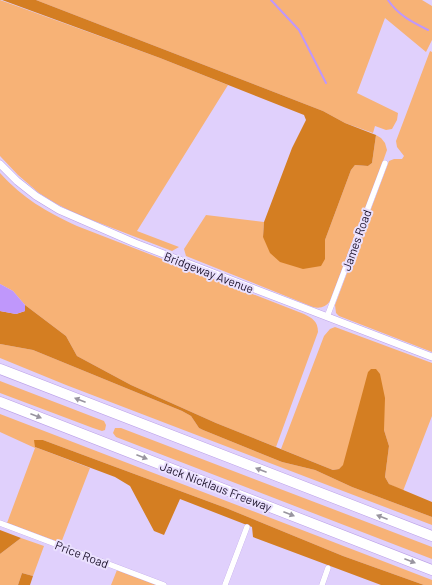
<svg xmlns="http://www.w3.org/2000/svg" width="432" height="585" font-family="Barlow,sans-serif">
<rect width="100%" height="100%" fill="#e0d0fc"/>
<path fill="#f7b276" d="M0 0 160 58 228 85 137 231 179 247 172 251 76 214 55 203 39 193 18 175 0 156Z
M36 0H422L432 6V40L426 52 385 18 357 93 398 113 397 120 392 129 386 130 375 126 373 133 345 123 323 111Z
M430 51 432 52V352L339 316 336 313 335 305 389 161 394 159H402L404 156 397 147 396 141Z
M376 135 381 138 385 143 387 150 376 181 330 301C326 307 320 309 313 307L186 256 184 249 206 215 264 222 263 237 325 259V240L351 170 355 165 368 166 372 163Z
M0 173C24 199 45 211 77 226L304 314C312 318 318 321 318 332L276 447 216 423 131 385 77 356 66 336 25 305 13 291 0 284Z
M335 327 432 363V416L403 491 389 484 385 477 389 446 384 430 339 469 333 470 281 449 324 336 330 329Z
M0 344 33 350 182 411 191 416 199 428 203 430 282 462 315 470 352 487 432 517V525L66 385 0 358Z
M0 381 104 421 106 425 105 430 102 431 93 428 0 393Z
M0 414 432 580V585H424L343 556 226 508 43 440 35 447 90 468 61 543 7 523 35 448 0 432Z
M115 428H121L432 547V559L116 437 113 433Z
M21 538 44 546 33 576 22 573 18 585H0V554Z
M117 570 157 585H111Z"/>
<path fill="#d47e22" d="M2 0H36L323 111 345 123 376 135 372 163 368 166 355 165 351 170 325 240V259L321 266 303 269 280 262 270 253 263 237 264 222 292 148 306 120 304 115 160 58Z
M25 305 66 336 77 356 131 385 216 423 333 470 339 469 343 465 368 372 371 369H376L380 374 385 398 384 430 389 446 385 477 389 484 432 502V517L352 487 315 470 282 462 203 430 199 428 191 416 182 411 33 350 0 344V311L16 314 25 311Z
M34 440H43L226 508 343 556 424 585H381L253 537 252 527 180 499 164 535 154 531 130 486 115 477 35 447Z
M0 530 21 538 0 554Z
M22 573 33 576 30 585H18Z"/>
<path fill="#bf97fb" d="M0 284 13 291 25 305V311L16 314 0 311Z"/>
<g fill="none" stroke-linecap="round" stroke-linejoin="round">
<path stroke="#bf97fb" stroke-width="2" d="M271 0 299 30 326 83
M388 0C398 15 412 22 428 30"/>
<g stroke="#bba1e7" stroke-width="6">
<path id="minor" d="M327 317 385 163
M0 523 164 585
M225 585 247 527
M322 585 328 568"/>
</g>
<g stroke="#bba1e7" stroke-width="8">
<path id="tertiary" d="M0 164 17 181 36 196 59 210 135 243 432 357"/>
</g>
<g stroke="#bba1e7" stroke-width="11">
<path id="motorway" d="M0 369 432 536
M0 402 432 570"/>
</g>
<use href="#minor" stroke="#fff" stroke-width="5.5"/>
<use href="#tertiary" stroke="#fff" stroke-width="7"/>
<use href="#motorway" stroke="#fff" stroke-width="10"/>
</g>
<defs><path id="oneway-solid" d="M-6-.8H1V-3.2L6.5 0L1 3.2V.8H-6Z"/></defs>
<g fill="#98949f">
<use href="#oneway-solid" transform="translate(80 400) rotate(-159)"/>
<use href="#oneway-solid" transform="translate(36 416) rotate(21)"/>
<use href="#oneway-solid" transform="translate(142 457) rotate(21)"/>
<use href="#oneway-solid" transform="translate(261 470) rotate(-159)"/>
<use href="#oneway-solid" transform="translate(289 514) rotate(21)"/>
<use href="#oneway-solid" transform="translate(382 517) rotate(-159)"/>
<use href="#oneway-solid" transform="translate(410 561) rotate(21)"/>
</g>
<g text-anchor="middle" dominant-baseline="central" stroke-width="4" stroke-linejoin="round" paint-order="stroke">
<g font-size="12" fill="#1b112a" stroke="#eae0fe">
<text transform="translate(356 240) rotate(-70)">James Road</text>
<text transform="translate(209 272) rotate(21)">Bridgeway Avenue</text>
<text transform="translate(216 486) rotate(21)">Jack Nicklaus Freeway</text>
<text transform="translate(82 554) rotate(21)">Price Road</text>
</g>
</g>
</svg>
